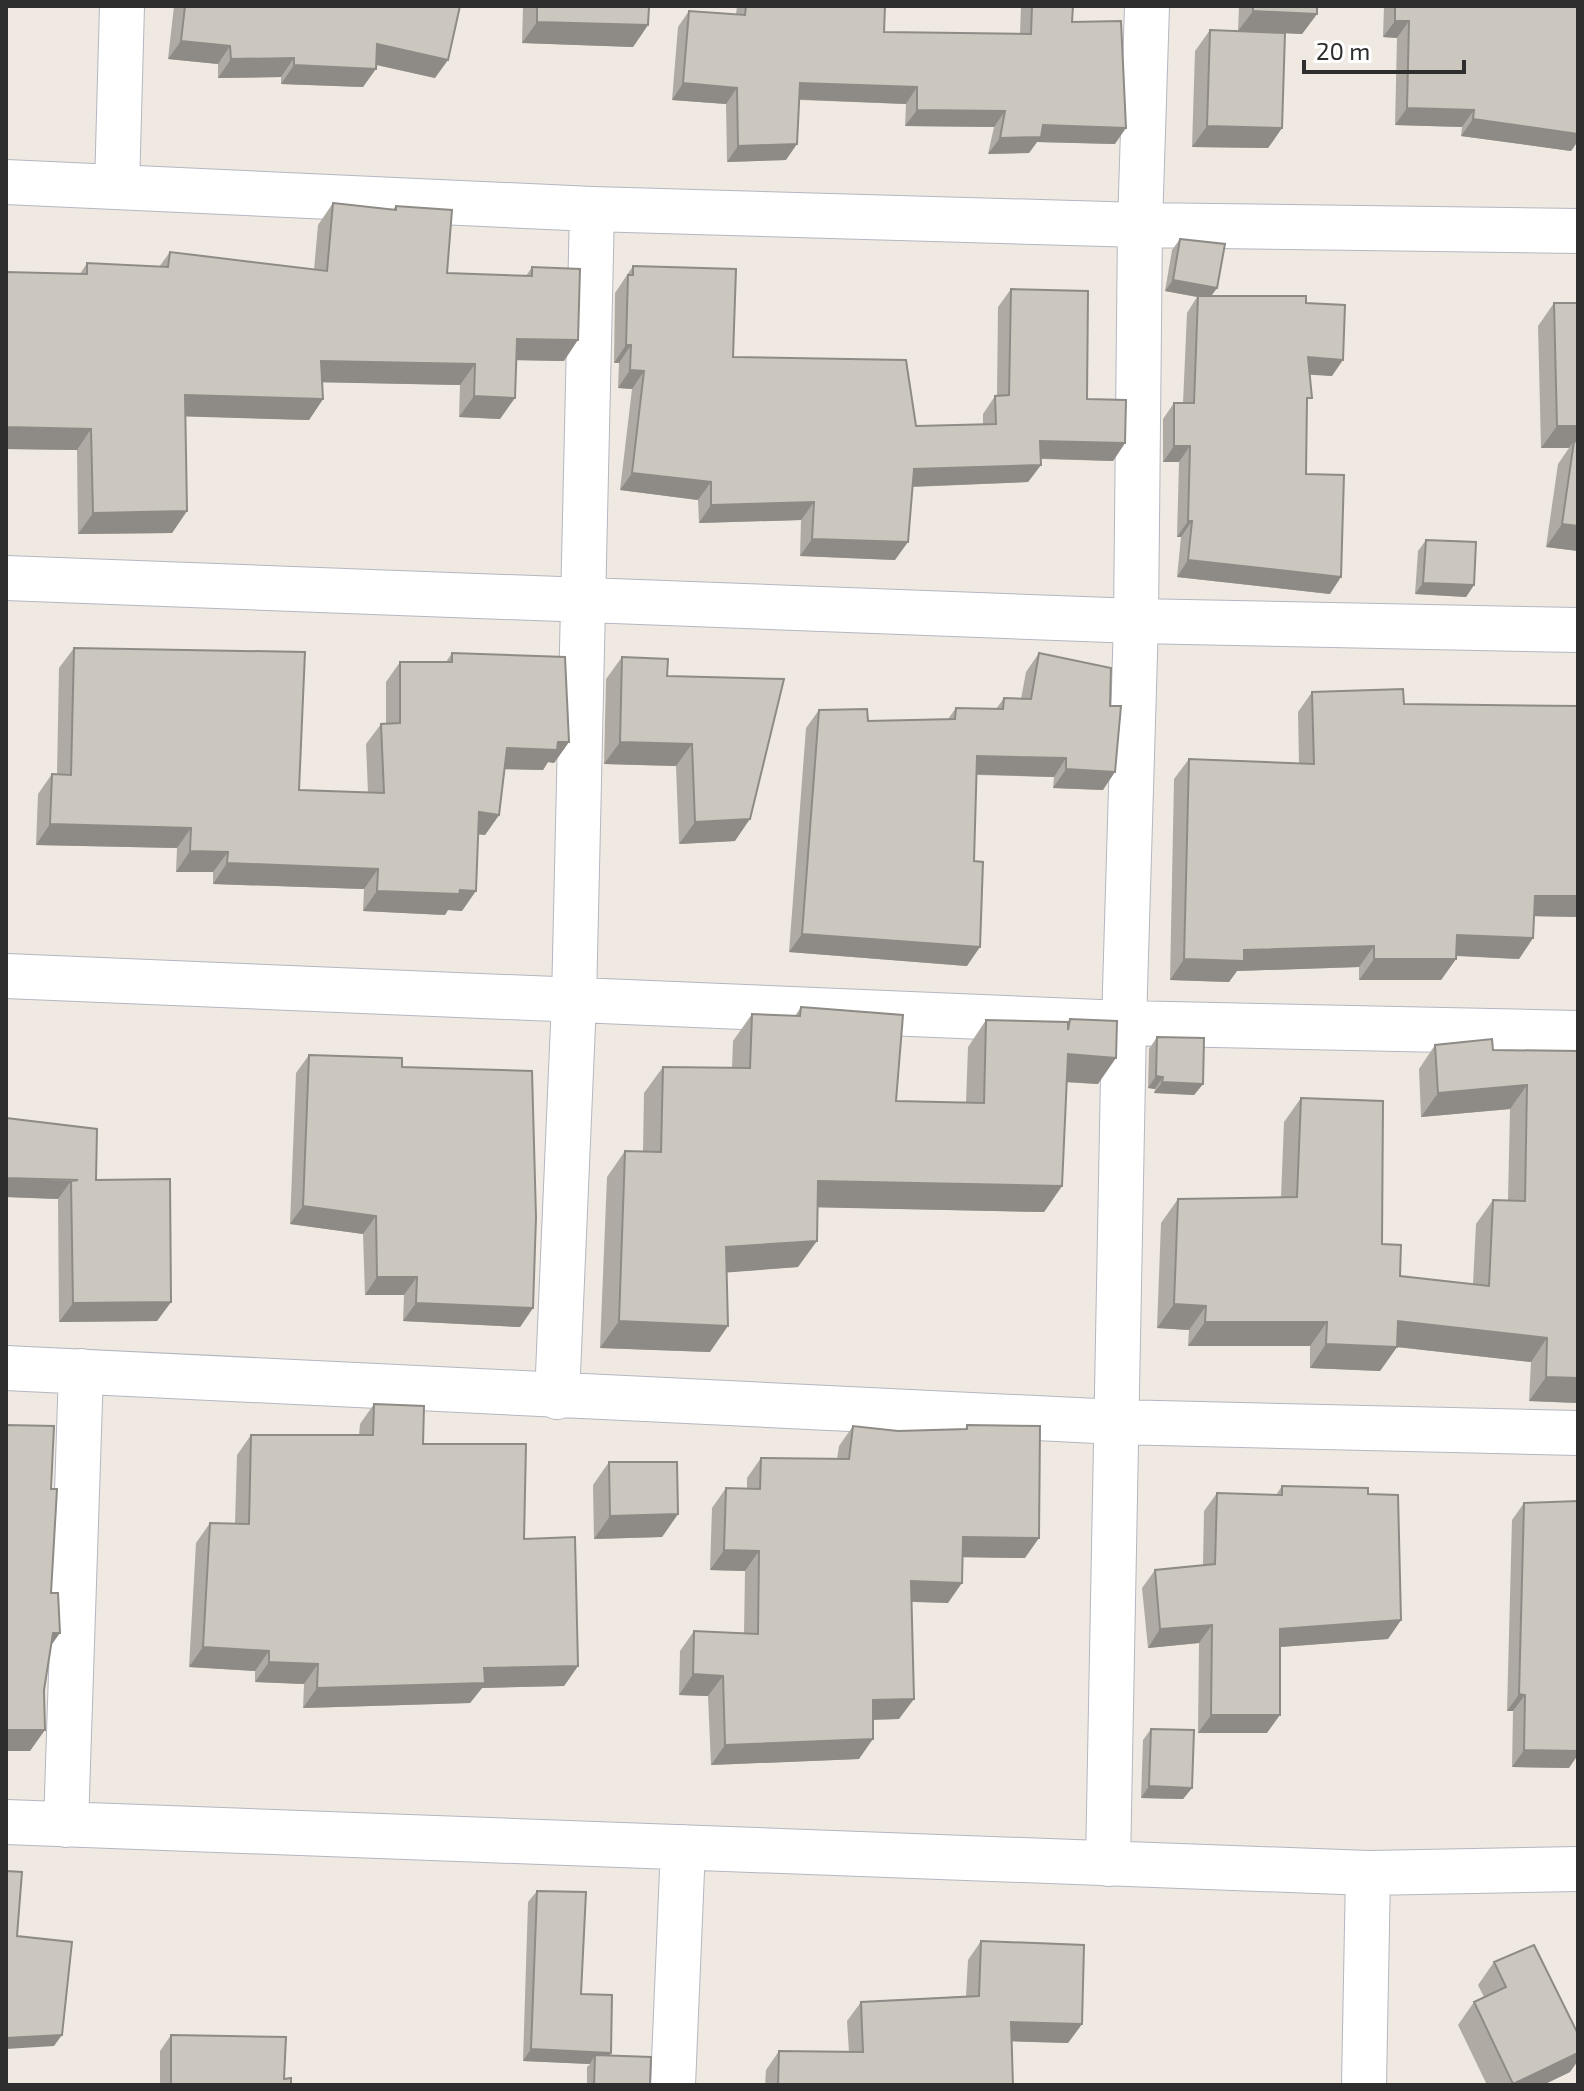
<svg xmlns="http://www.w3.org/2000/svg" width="1584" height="2091" font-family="'Exo 2',sans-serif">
<rect width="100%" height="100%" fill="#efe9e1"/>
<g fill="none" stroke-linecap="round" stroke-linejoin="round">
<g stroke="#b4b7c1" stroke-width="46">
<path id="minor" d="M6 182 592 209 1140 225 1578 231
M117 187 122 6
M6 578 1136 621 1578 630
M6 976 1124 1023 1578 1033
M6 1368 1117 1422 1578 1433
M557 1397 574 1001 592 209
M6 1822 1368 1873 1578 1869
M66 1825 81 1371
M1108 1864 1124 1023 1136 621 1140 225 1147 6
M673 2085 683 1847
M1364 2085 1368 1873"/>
</g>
<use href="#minor" stroke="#fff" stroke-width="44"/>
</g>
<path fill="#afaba4" d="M174 6H460L435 78 376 65 363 87 281 84V77L218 78V64L168 59Z
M523 6H649L648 25 633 47 522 43Z
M737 6H885L884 32 1020 34 1021 6H1073L1072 22 1115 144 1037 142 1029 153 988 154 994 127 905 126 906 104 799 100 786 160 727 162 726 104 672 100 678 27 689 11 736 14Z
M1239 6H1317V14L1302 34 1285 33 1282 128 1268 148 1192 147 1195 51 1210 30 1238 31Z
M1384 6H1578V141L1571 151 1461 136 1462 127 1395 125 1397 38 1383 37Z
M333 203 393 209 396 206 447 273 526 276 532 267 564 361 516 360 500 419 459 417 460 385 322 382 323 399 309 420 185 416 187 511 172 533 78 534 77 450 6 449V272L80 274 87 263 159 267 170 252 314 270 318 225Z
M1180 239 1217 288 1211 296 1306 303 1332 376 1310 374 1307 404 1306 474 1330 594 1177 577 1181 537H1177L1179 462H1163V419L1174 403H1183L1187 313 1197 297 1165 291 1172 250Z
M633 266 733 357 916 426 983 424V414L995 396H997L998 307 1011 289 1087 399 1125 443 1113 461 1040 459 1041 465 1028 482 913 487 895 560 800 556 801 520 699 523 698 500 620 490 632 389 618 388 619 363H614L615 293Z
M1554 303H1578V551L1546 547 1558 464 1569 448H1541L1538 326Z
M1426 540 1474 585 1466 597 1415 594 1418 551Z
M74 648 299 790 368 793 366 744 381 724 386 723V682L400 662H446L452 653 569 742 554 763 548 762 543 770 505 769 499 815 485 835 478 834 462 911 448 910 445 915 363 911 364 889 213 884V872H176L177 848 36 845 38 794 52 774H57L59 668Z
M1039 653 1103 790 1053 788 1054 777 976 775 967 966 789 952 806 728 819 710 868 721 948 719 956 708 996 709 1004 698 1021 699 1026 672Z
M622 657 667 676 735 841 679 844 676 766 604 764 606 679Z
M1312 692 1404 704 1578 706V917L1534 916 1533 938 1519 959 1456 956V959L1441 980H1359V967L1237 971 1229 982 1170 980 1174 779 1189 759 1299 764 1298 712Z
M801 1007 896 1101 966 1103 968 1047 986 1020 1068 1022 1070 1019 1098 1084 1066 1082 1062 1186 1044 1212 818 1207 798 1267 727 1272 710 1352 600 1348 607 1177 625 1151H643L644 1093 663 1067 732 1068 733 1041 752 1014 795 1016Z
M1157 1037 1203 1084 1194 1095 1154 1093 1155 1089 1148 1088 1149 1049Z
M1435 1045 1493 1050 1578 1051V1403L1529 1401 1531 1362 1397 1347 1380 1371 1310 1368V1346H1188L1189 1330 1157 1328 1161 1223 1178 1199 1281 1197 1284 1122 1301 1098 1400 1276 1473 1284 1476 1224 1493 1200H1508L1510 1109 1421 1117 1419 1069Z
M309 1055 402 1067 533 1308 520 1327 403 1321 404 1295H365L363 1234 290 1224 296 1073Z
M6 1118 96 1180 171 1302 157 1321 59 1322 58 1199 6 1197Z
M374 1404 423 1444 524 1539 578 1666 564 1686 482 1688 470 1703 303 1708 304 1684 255 1682V1671L189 1667 196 1543 210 1523H235L237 1455 251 1435H359L360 1424Z
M967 1425 1025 1558 963 1557 948 1603 912 1602 899 1719 873 1720 859 1759 711 1765 708 1696 679 1695 680 1651 694 1631 744 1633 745 1571 710 1570 712 1508 726 1488H747V1478L761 1458 837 1459 839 1446 853 1426 898 1431 965 1429Z
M609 1462 678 1514 662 1537 594 1539 593 1485Z
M1282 1486 1368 1494 1401 1620 1388 1639 1280 1647 1267 1733H1198L1199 1643 1148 1648 1142 1588 1155 1570 1203 1566 1204 1511 1217 1493 1276 1495Z
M1524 1503 1569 1768 1512 1767 1513 1711H1507L1512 1520Z
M1151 1729 1192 1788 1183 1799 1141 1798 1143 1740Z
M537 1891 581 1994 611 2053 609 2056 650 2085H587V2067L590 2064 523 2061 528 1902Z
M981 1941 1082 2024 1068 2043 1012 2041 1013 2085H765L766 2070 779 2051 849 2052 847 2021 861 2002 966 1996 968 1960Z
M1494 1962 1570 2072 1543 2085H1487L1458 2025 1474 2002 1484 1997 1478 1985Z
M171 2035 284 2079 291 2085H160V2051Z"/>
<path fill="#8e8b86" d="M1253 11 1317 14 1302 34 1238 31Z
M1395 21H1409L1397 38 1383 37Z
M537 22 648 25 633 47 522 43Z
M181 41 230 46 218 64 168 59Z
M377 44 448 60 435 78 364 62Z
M294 58 281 77 218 78 231 59Z
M294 65 376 69 363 87 281 84Z
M683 83 737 88 726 104 672 100Z
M800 83 917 87 906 104 789 99Z
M1407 108 1474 110 1462 127 1395 125Z
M917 110 1005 111 994 127 905 126Z
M1473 119 1578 134V141L1571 151 1461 136Z
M1043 125 1126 128 1115 144 1037 142 1029 153 988 154 1000 138Z
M1207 126 1282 128 1268 148 1192 147Z
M797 144 786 160 727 162 738 146Z
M1173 280 1217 288 1209 299 1165 291Z
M517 339 578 340 564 361 502 360Z
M626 345H631L619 363H614Z
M1308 357 1343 360 1332 376 1297 374Z
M321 361 475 364 460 385 306 382Z
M630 370 644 371 632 389 618 388Z
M185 395 323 399 309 420 170 416Z
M474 396 515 398 500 419 459 417Z
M1557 426H1578V448L1574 441 1569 448H1541Z
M6 427 91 429 77 450 6 449Z
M1040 441 1125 443 1113 461 1027 458Z
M1174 446H1190L1179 462H1163Z
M1041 465 1028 482 902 487 914 469Z
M632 473 711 482 698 500 620 490Z
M814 502 801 520 699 523 711 505Z
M187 511 172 533 78 534 93 513Z
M1188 521H1192L1181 537H1177Z
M1562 524 1578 526V551L1546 547Z
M812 539 908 542 895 560 800 556Z
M1188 560 1341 577 1330 594 1177 577Z
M1423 583 1474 585 1466 597 1415 594Z
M558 742H569L554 763 548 762 543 770 493 769 507 748Z
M620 742 692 744 676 766 604 764Z
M977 756 1066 758 1054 777 964 774Z
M1066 769 1115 772 1103 790 1053 788Z
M479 812 499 815 485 835 465 833Z
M750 819 735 841 679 844 695 822Z
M50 824 191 828 177 848 36 845Z
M190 851 228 852 213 872H176Z
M227 863 378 869 364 889 213 884Z
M460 890 476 891 462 911 448 910 445 915 363 911 377 891Z
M1535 896H1578V917L1520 916Z
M802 934 980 947 967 966 789 952Z
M1457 935 1533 938 1519 959 1442 955Z
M1374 946 1359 967 1237 971 1229 982 1170 980 1184 959 1244 950Z
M1374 959H1456L1441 980H1359Z
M1068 1054 1116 1058 1098 1084 1049 1081Z
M1156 1076 1163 1077 1155 1089 1148 1088Z
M1162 1082 1203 1084 1194 1095 1154 1093Z
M1527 1085 1510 1109 1421 1117 1438 1093Z
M6 1178 71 1181 58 1199 6 1197Z
M818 1181 1062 1186 1044 1212 800 1207Z
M303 1206 376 1216 363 1234 290 1224Z
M817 1241 798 1267 708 1274 726 1247Z
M377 1277H417L404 1295H365Z
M171 1302 157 1321 59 1322 73 1303Z
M416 1303 533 1308 520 1327 403 1321Z
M1174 1304 1206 1306 1189 1330 1157 1328Z
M619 1321 728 1326 710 1352 600 1348Z
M1398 1321 1547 1338 1531 1362 1397 1347 1380 1371 1310 1368 1326 1344Z
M1205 1322H1327L1310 1346H1188Z
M1546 1377 1578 1378V1403L1529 1401Z
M678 1514 662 1537 594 1539 610 1516Z
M963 1537 1039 1538 1025 1558 949 1557Z
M724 1550 759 1551 745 1571 710 1570Z
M911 1581 962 1583 948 1603 897 1601Z
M1401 1620 1388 1639 1267 1648 1280 1629Z
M1212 1625 1199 1643 1148 1648 1160 1629Z
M53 1633H60L45 1654Z
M203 1647 269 1651 255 1671 189 1667Z
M269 1662 318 1664 304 1684 255 1682Z
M578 1666 564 1686 482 1688 470 1703 303 1708 317 1688 484 1668Z
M693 1674 723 1676 708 1696 679 1695Z
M1519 1694 1525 1695 1513 1711H1507Z
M914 1699 899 1719 858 1720 873 1700Z
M1211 1715H1280L1267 1733H1198Z
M6 1730H45L30 1751H6Z
M873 1739 859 1759 711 1765 725 1745Z
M1524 1750 1578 1751V1755L1569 1768 1512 1767Z
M1149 1786 1192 1788 1183 1799 1141 1798Z
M1011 2022 1082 2024 1068 2043 998 2041Z
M62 2035 54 2046 6 2049V2038Z
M531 2049 611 2053 603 2064 595 2055 590 2064 523 2061Z
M1578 2053V2061L1570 2072 1543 2085H1512Z"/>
<path fill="#cbc7bf" stroke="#8e8b86" stroke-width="2" d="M185 6H460L448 60 377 44 376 69 294 65V58L231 59 230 46 181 41Z
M537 6H649L648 25 537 22Z
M746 6H885L884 32 1031 34 1032 6H1073L1072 22 1121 21 1126 128 1043 125 1041 137 1000 138 1005 111 917 110V87L800 83 797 144 738 146 737 88 683 83 689 11 745 15Z
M1253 6H1317V14L1253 11Z
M1395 6H1578V134L1473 119 1474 110 1407 108 1409 21H1395Z
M1210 30 1285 33 1282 128 1207 126Z
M333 203 396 210V206L452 210 447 273 532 276V267L580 269 578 340 517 339 515 398 474 396 475 364 321 361 323 399 185 395 187 511 93 513 91 429 6 427V272L87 274V263L168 267 170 252 327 271Z
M1180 239 1225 244 1217 288 1173 280Z
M633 266 736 269 733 357 906 360 916 426 996 424 995 396 1009 395 1011 289 1088 291 1087 399 1126 400 1125 443 1040 441 1041 465 914 469 908 542 812 539 814 502 711 505V482L632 473 644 371 630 370 631 345H626L628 275H633Z
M1198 296H1306V303L1345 305 1343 360 1308 357 1312 398H1307L1306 474 1344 475 1341 577 1188 560 1192 521H1188L1190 446H1174V403H1194Z
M1554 303H1578V426H1557Z
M1574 441 1578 442V526L1562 524Z
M1426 540 1476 542 1474 585 1423 583Z
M74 648 305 652 299 790 384 793 381 724 400 723V662H452V653L565 657 569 742H558L557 750 507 748 499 815 479 812 476 891 460 890 459 894 377 891 378 869 227 863 228 852 190 851 191 828 50 824 52 774 71 775Z
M1039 653 1111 668 1110 706H1121L1115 772 1066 769V758L977 756 974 861 983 862 980 947 802 934 819 710 867 709 868 721 955 719 956 708 1003 709 1004 698 1031 699Z
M622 657 668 659 667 676 784 679 750 819 695 822 692 744 620 742Z
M1403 689 1404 704 1578 706V896H1535L1533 938 1457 935 1456 959H1374V946L1244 950V961L1184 959 1189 759 1314 764 1312 692Z
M801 1007 903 1015 896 1101 984 1103 986 1020 1068 1022V1030L1070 1019 1117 1021 1116 1058 1068 1054 1062 1186 818 1181 817 1241 726 1247 728 1326 619 1321 625 1151 661 1152 663 1067 750 1068 752 1014 800 1016Z
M1157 1037 1204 1038 1203 1084 1162 1082 1163 1077 1156 1076Z
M1492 1039 1493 1050 1578 1051V1378L1546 1377 1547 1338 1398 1321 1397 1347 1326 1344 1327 1322H1205L1206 1306 1174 1304 1178 1199 1297 1197 1301 1098 1383 1101 1382 1244 1401 1245 1400 1276 1489 1286 1493 1200 1525 1201 1527 1085 1438 1093 1435 1045Z
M309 1055 402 1058V1067L532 1071 536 1217 533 1308 416 1303 417 1277H377L376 1216 303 1206Z
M6 1118 97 1129 96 1180 170 1179 171 1302 73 1303 71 1181 78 1180 6 1178Z
M374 1404 424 1406 423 1444H526L524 1539 575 1537 578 1666 484 1668 485 1683 317 1688 318 1664 269 1662V1651L203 1647 210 1523 249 1524 251 1435H373Z
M6 1425 54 1426 51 1489H57L51 1593H58L60 1633H53L44 1690 45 1730H6Z
M967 1425 1040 1426 1039 1538 963 1537 962 1583 911 1581 914 1699 873 1700V1739L725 1745 723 1676 693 1674 694 1631 758 1634 759 1551 724 1550 726 1488 760 1489 761 1458 849 1459 853 1426 898 1431 967 1429Z
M609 1462H677L678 1514 610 1516Z
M1282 1486 1368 1488V1494L1398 1495 1401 1620 1280 1629V1715H1211L1212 1625 1160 1629 1155 1570 1215 1564 1217 1493 1282 1495Z
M1578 1501V1751L1524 1750 1525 1695 1519 1694 1524 1503Z
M1151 1729 1194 1730 1192 1788 1149 1786Z
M6 1871 22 1872 17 1936 72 1942 62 2035 6 2038Z
M537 1891 586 1892 581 1994 612 1995 611 2053 531 2049Z
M981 1941 1084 1945 1082 2024 1011 2022 1013 2085H778L779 2051 863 2052 861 2002 979 1996Z
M1534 1945 1578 2034V2053L1513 2084 1474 2002 1506 1987 1494 1962Z
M171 2035 286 2037 284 2079 291 2078V2085H171Z
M595 2055 651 2057 650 2085H594Z"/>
<rect width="1584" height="2091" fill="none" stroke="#2e2e2e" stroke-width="16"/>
<path d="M1304 60v12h160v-12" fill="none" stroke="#2e2e2e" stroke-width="4"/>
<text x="1316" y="60" font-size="24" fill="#2e2e2e" stroke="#ffffff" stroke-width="6" paint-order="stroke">20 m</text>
</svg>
